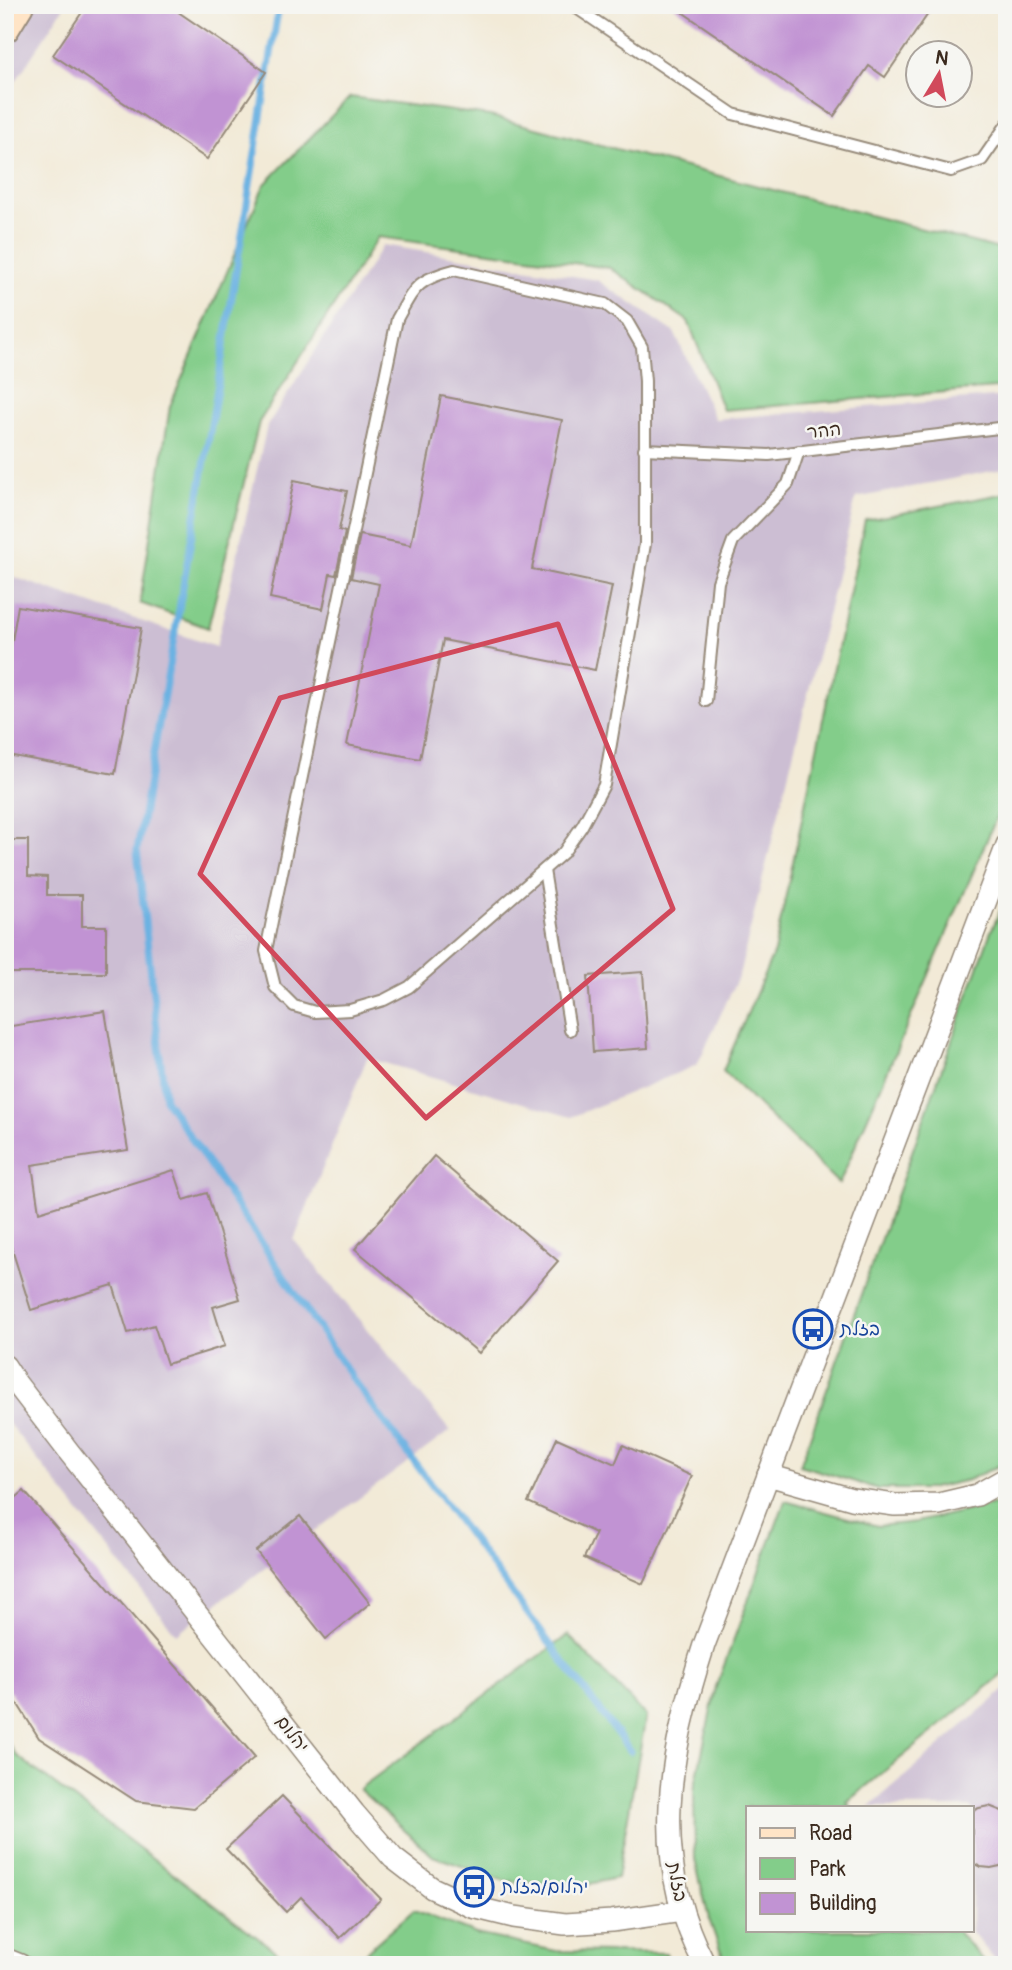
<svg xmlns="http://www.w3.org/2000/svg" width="1012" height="1970" viewBox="0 0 1012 1970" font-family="Pangolin,'Playpen Sans Hebrew',sans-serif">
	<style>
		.industrial { fill: #ccbed3 }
		.green { fill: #83cd8a; stroke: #5f7c54; stroke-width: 2 }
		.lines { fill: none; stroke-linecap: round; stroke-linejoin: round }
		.stream { stroke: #6cb2e2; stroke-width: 7 }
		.building { fill: #c193d3 }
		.lane-casing { stroke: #968a7a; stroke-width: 14 }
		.street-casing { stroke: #968a7a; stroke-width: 24 }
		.secondary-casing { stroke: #968a7a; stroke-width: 32 }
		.lane { stroke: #fff; stroke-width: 10 }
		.street { stroke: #fff; stroke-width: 21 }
		.secondary { stroke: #ffe4c6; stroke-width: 28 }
		.marked { fill: none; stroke: #d1495b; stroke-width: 5; stroke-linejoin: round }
		.labels { text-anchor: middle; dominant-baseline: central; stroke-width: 5; stroke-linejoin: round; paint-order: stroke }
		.street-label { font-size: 18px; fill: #3b2a1e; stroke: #f6f6f2 }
		.transit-label { font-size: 18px; fill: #164399; stroke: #f6f6f2; text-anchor: start }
	</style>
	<rect width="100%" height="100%" fill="#f6f6f2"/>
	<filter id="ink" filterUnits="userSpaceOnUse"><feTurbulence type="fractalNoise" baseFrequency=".0143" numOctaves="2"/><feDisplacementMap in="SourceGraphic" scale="14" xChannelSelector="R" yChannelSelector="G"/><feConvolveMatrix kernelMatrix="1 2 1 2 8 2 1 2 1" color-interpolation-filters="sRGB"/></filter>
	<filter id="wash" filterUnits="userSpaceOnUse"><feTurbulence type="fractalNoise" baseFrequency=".00686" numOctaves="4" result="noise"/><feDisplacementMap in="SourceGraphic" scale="28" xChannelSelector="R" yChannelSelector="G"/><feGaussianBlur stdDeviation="1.57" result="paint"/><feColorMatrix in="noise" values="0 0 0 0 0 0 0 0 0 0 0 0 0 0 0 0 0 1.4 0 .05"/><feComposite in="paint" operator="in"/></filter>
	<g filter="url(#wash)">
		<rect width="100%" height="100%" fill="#f2ead7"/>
		<g class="industrial">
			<path d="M 5,5 L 65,5 L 5,98 Z"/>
			<path d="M 383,245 L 597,280 L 674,332 L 715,419 L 1007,396 L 1007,468 L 856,498 L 739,975 L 697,1065 L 571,1117 L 367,1058 L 294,1240 L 450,1431 L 176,1634 L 5,1419 L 5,574 L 216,647 L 267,426 Z"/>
			<path d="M 1007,1688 L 1007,1965 L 1000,1965 L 970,1930 L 972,1930 L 972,1807 L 869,1807 Z"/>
		</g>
		<g class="green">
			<path d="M 350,97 L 490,116 L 1007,251 L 1007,387 L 723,410 L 688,321 L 610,268 L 378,237 L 259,422 L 208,628 L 140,603 L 170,406 L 264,185 Z"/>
			<path d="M 1007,493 L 1007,793 L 839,1184 L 723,1071 L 774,952 L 865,520 Z"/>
			<path d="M 1007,896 L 1007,1462 L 968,1480 L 928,1489 L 878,1489 L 800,1465 L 991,931 Z"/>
			<path d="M 1007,1496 L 1007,1671 L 847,1802 L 851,1807 L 748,1807 L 748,1930 L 956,1930 L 987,1965 L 729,1965 L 720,1950 L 709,1919 L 695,1860 L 694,1790 L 716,1687 L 785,1501 L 878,1526 L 916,1522 L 996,1504 Z"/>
			<path d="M 568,1635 L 646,1716 L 617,1878 L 579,1886 L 505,1881 L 433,1856 L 359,1789 Z"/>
			<path d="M 5,1738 L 16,1755 L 294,1965 L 5,1965 Z"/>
			<path d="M 414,1910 L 476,1934 L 556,1951 L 666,1953 L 670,1965 L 351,1965 Z"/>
		</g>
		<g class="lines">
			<path class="stream" d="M 279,5 L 214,408 L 137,850 L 165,1099 L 354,1381 L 630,1751"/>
		</g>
		<g id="blocks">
			<g class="building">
				<path d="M 87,5 L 168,5 L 266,72 L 207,159 L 53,55 Z"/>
				<path d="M 672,5 L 934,5 L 885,77 L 869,66 L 834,116 Z"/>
				<path d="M 441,396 L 562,420 L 532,569 L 612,586 L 595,670 L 443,640 L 420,759 L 347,745 L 379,584 L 351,578 L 360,535 L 411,545 Z"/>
				<path d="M 294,480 L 347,491 L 339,530 L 345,532 L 336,575 L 330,574 L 323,609 L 270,598 Z"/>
				<path d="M 18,606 L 141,628 L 115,774 L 13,756 L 5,751 L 5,681 Z"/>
				<path d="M 5,840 L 28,840 L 28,876 L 47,877 L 47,895 L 82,895 L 82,926 L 106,926 L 106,973 L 5,973 Z"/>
				<path d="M 643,972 L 648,1048 L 593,1052 L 588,976 Z"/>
				<path d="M 105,1011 L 128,1150 L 32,1165 L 39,1212 L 174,1170 L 184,1200 L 207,1193 L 240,1299 L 213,1307 L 225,1346 L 167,1364 L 154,1325 L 128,1333 L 113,1285 L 31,1310 L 5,1227 L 5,1027 Z"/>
				<path d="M 434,1156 L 558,1261 L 479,1353 L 355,1249 Z"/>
				<path d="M 557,1438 L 615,1464 L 623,1445 L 692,1476 L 643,1584 L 584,1558 L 596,1533 L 528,1502 Z"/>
				<path d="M 24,1491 L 255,1757 L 194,1808 L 136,1801 L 39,1738 L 5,1684 L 5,1507 Z"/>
				<path d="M 300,1516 L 370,1603 L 326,1639 L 256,1551 Z"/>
				<path d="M 282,1796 L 381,1899 L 340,1938 L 301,1897 L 286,1912 L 226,1849 Z"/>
				<path d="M 989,1806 L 1007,1813 L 1007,1861 L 1000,1866 L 991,1868 L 981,1867 L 972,1863 L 972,1811 L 979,1808 Z"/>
			</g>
		</g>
	</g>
	<g filter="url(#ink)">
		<use href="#blocks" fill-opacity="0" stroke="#968a7a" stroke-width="2"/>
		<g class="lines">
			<g class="lane-casing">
				<g id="lane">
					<path d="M 572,5 L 733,114 L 951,171 L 982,160 L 1007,124"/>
					<path d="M 454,270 L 605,304 L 627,321 L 642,347 L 645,381 L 645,544 L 604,785 L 582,826 L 563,853 L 409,987 L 384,1000 L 350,1010 L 315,1012 L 294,1006 L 275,987 L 266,951 L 272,921 L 397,319 C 415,287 416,280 454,270 Z"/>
					<path d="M 644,449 L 769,455 L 1007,427"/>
					<path d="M 706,701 L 718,582 L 733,541 L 788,484 L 799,451"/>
					<path d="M 544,870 L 570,1030"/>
				</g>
			</g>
			<g class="street-casing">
				<g id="street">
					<path d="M 5,1366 L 16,1383 L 69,1452 L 354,1813 L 393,1858 L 432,1888 L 473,1907 L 514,1917 L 565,1924 L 612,1921 L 682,1911"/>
					<path d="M 768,1475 L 852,1499 L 895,1505 L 939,1504 L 977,1495 L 1007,1478"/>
					<path d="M 5,1959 L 20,1965"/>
					<path d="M 705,1965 C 648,1858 669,1754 704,1645 L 1007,845"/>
				</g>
			</g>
			<g class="secondary-casing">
				<path id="secondary" d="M 5,28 L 19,5"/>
			</g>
			<use href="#lane" class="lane"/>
			<use href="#street" class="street"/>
			<use href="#secondary" class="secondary"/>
		</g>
	</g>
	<path class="marked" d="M 558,624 L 673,909 L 426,1118 L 200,874 L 280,698 Z"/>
	<defs>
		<g id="bus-ring" transform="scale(2.0125)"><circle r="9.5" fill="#f6f6f2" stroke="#1a4fb4" stroke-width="1.5"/><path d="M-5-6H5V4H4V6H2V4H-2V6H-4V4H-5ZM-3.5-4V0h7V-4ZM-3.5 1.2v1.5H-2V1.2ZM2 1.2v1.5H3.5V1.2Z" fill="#1a4fb4"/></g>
	</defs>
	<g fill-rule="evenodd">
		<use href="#bus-ring" x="813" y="1329"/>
		<use href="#bus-ring" x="474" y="1887"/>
	</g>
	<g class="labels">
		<g class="street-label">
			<text transform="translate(824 431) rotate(-6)">ההר</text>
			<text transform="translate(292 1734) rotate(52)">יהלום</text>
			<text transform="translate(677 1882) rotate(79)">בזלת</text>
		</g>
		<g class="transit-label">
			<text x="840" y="1329">בזלת</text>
			<text x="501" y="1887">יהלום/בזלת</text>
		</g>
	</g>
	<rect width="1012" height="1970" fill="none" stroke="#f6f6f2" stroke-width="28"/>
	<rect x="746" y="1806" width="228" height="126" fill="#f6f6f2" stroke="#aba49d" stroke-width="2"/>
	<rect x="760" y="1828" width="35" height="10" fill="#ffe4c6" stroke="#aba49d" stroke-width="2"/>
	<text x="809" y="1840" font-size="21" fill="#3b2a1e">Road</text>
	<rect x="760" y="1858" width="35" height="21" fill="#83cd8a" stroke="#aba49d" stroke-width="2"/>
	<text x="809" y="1876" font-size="21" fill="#3b2a1e">Park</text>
	<rect x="760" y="1893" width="35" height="21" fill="#c193d3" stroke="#aba49d" stroke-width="2"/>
	<text x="809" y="1910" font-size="21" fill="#3b2a1e">Building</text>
	<g transform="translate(939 74) rotate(10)"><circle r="33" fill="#f6f6f2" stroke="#aba49d" stroke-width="2"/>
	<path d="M0-5L12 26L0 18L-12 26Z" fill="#d1495b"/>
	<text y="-10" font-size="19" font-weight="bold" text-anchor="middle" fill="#3b2a1e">N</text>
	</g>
</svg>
